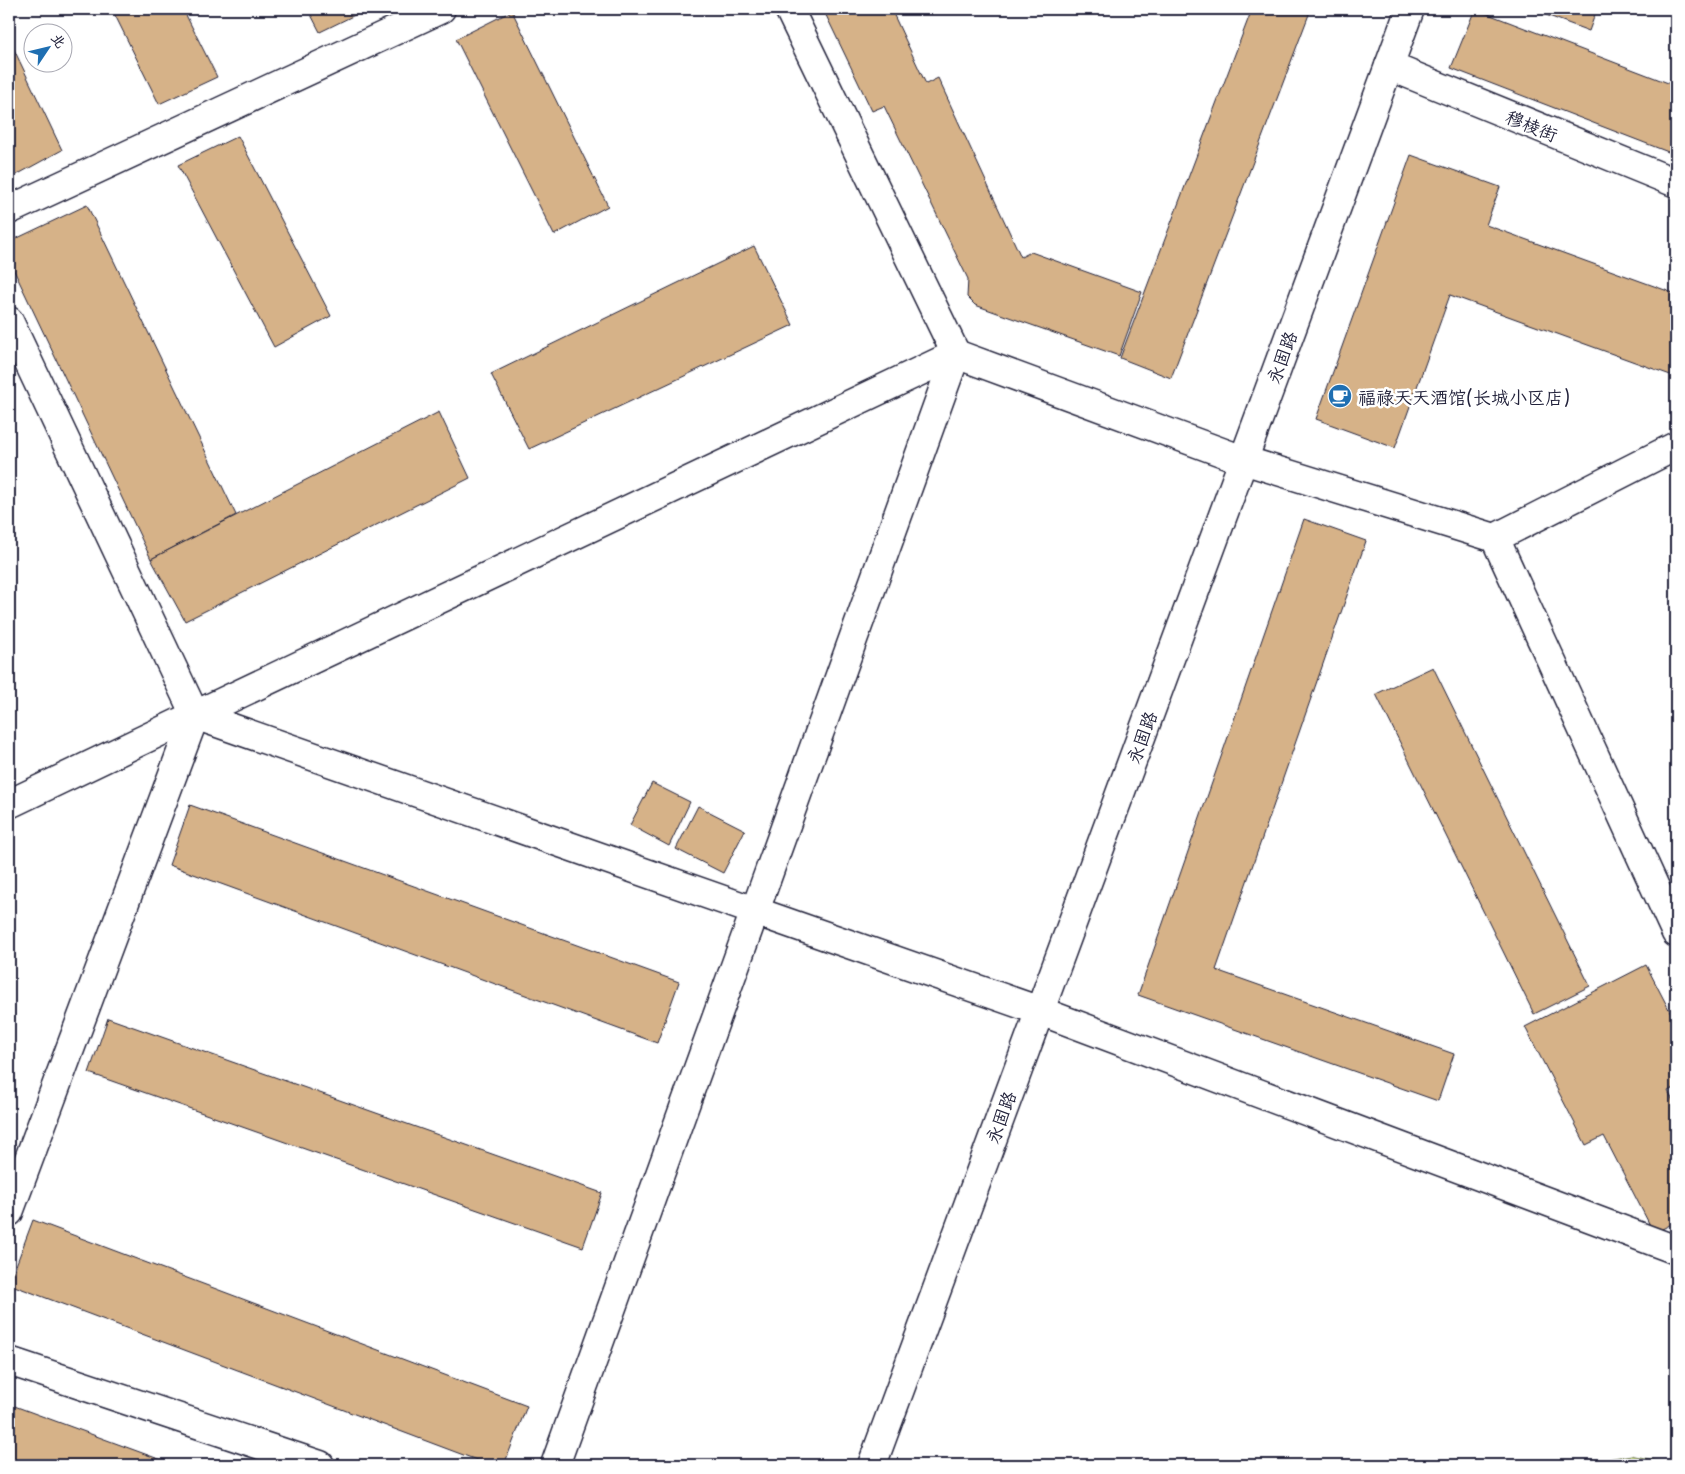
<svg xmlns="http://www.w3.org/2000/svg" width="1685" height="1474" viewBox="0 0 1685 1474" font-family="'Playpen Sans','LXGW WenKai TC',sans-serif">
	<style>
		.green { fill: #c5d58a; stroke: #747c62 }
		.building { fill: #d6b288; stroke: #22223b }
		.lines { fill: none; stroke-linecap: round; stroke-linejoin: round }
		.minor-casing { stroke: #22223b; stroke-width: 31 }
		.minor { stroke: #fff; stroke-width: 28 }
		.labels { text-anchor: middle; dominant-baseline: central; stroke-width: 5; stroke-linejoin: round; paint-order: stroke }
		.street-label { font-size: 18px; fill: #22223b; stroke: #fff }
		.poi-label { font-size: 18px; fill: #22223b; stroke: #fff; text-anchor: start }
	</style>
	<rect width="100%" height="100%" fill="#fff"/>
	<filter id="ink" filterUnits="userSpaceOnUse"><feTurbulence type="fractalNoise" baseFrequency=".02" numOctaves="2"/><feDisplacementMap in="SourceGraphic" scale="10" xChannelSelector="R" yChannelSelector="G"/><feConvolveMatrix kernelMatrix="1 2 1 2 8 2 1 2 1" color-interpolation-filters="sRGB"/></filter>
	<g filter="url(#ink)">
		<path class="green" d="M 1631,1455 L 1676,1465 L 1572,1465 Z"/>
		<g class="building">
			<path d="M 112,9 L 183,9 L 217,77 L 159,104 Z"/>
			<path d="M 308,9 L 367,9 L 320,32 Z"/>
			<path d="M 823,9 L 891,9 L 926,84 L 938,78 L 1021,257 L 1031,252 L 1142,292 L 1119,356 L 975,305 L 967,297 L 968,279 L 884,106 L 872,111 Z"/>
			<path d="M 1252,9 L 1311,9 L 1171,378 L 1120,358 Z"/>
			<path d="M 1475,9 L 1676,86 L 1676,155 L 1451,68 Z"/>
			<path d="M 1530,9 L 1597,9 L 1589,31 Z"/>
			<path d="M 512,11 L 608,206 L 554,235 L 456,39 Z"/>
			<path d="M 9,39 L 62,150 L 9,179 Z"/>
			<path d="M 238,136 L 331,316 L 274,347 L 178,165 Z"/>
			<path d="M 1411,155 L 1500,187 L 1486,225 L 1676,294 L 1676,377 L 1450,295 L 1395,448 L 1316,419 Z"/>
			<path d="M 87,205 L 236,515 L 151,559 L 9,260 L 9,242 Z"/>
			<path d="M 754,246 L 793,325 L 529,449 L 491,374 Z"/>
			<path d="M 439,412 L 470,478 L 185,621 L 151,559 Z"/>
			<path d="M 1304,519 L 1366,541 L 1216,970 L 1454,1054 L 1438,1101 L 1138,995 Z"/>
			<path d="M 1433,667 L 1590,986 L 1534,1014 L 1376,694 Z"/>
			<path d="M 652,783 L 690,802 L 669,846 L 630,825 Z"/>
			<path d="M 190,805 L 679,982 L 657,1043 L 169,865 Z"/>
			<path d="M 698,806 L 745,830 L 723,873 L 676,849 Z"/>
			<path d="M 1646,965 L 1676,1023 L 1676,1087 L 1668,1091 L 1676,1107 L 1676,1222 L 1654,1233 L 1604,1136 L 1586,1145 L 1525,1027 Z"/>
			<path d="M 108,1018 L 602,1193 L 583,1247 L 89,1073 Z"/>
			<path d="M 33,1220 L 527,1406 L 504,1465 L 490,1465 L 9,1284 Z"/>
			<path d="M 9,1404 L 175,1465 L 9,1465 Z"/>
		</g>
		<g class="lines">
			<g class="minor-casing">
				<g id="minor">
					<path d="M 1389,66 L 1676,183"/>
					<path d="M 9,210 L 441,9"/>
					<path d="M 9,321 L 195,715"/>
					<path d="M 1676,446 L 1495,538 L 1676,933"/>
					<path d="M 9,804 L 195,715 L 1040,1011 L 1676,1250"/>
					<path d="M 9,1212 L 195,715 L 956,354 L 1243,460 L 1495,538"/>
					<path d="M 9,1361 L 320,1465"/>
					<path d="M 555,1465 L 956,354 L 789,9"/>
					<path d="M 872,1465 L 1410,9"/>
				</g>
			</g>
			<use href="#minor" class="minor"/>
		</g>
	</g>
	<defs>
		<g id="cafe-disc" transform="scale(1.25)"><circle r="9.5" fill="#1f6fb2" stroke="#fff"/><path d="M-5.5-4.5H6V0H3Q3 3.5 0 3.5H-2.5Q-5.5 3.5-5.5 0ZM3-3.2v2h1.7v-2ZM-6 4.5H4V6H-6Z" fill="#fff"/></g>
	</defs>
	<g fill-rule="evenodd">
		<use href="#cafe-disc" x="1340" y="396"/>
	</g>
	<g class="labels">
		<g class="street-label">
			<text transform="translate(1532 125) rotate(22)">穆棱街</text>
			<text transform="translate(1281 357) rotate(-70)">永固路</text>
			<text transform="translate(1141 737) rotate(-70)">永固路</text>
			<text transform="translate(1000 1117) rotate(-70)">永固路</text>
		</g>
		<g class="poi-label">
			<text x="1358" y="396">福禄天天酒馆(长城小区店)</text>
		</g>
	</g>
	<rect width="1685" height="1474" fill="none" stroke="#fff" stroke-width="30"/>
	<rect x="15" y="15" width="1655" height="1444" fill="none" stroke="#22223b" stroke-width="2" filter="url(#ink)"/>
	<g transform="translate(48 48) rotate(55)"><circle r="24" fill="#ffffff" stroke="#a7a7b1"/>
	<path d="M0-4L9 19L0 12L-9 19Z" fill="#1f6fb2"/>
	<text y="-8" font-size="14" font-weight="bold" text-anchor="middle" fill="#22223b">北</text>
	</g>
</svg>
